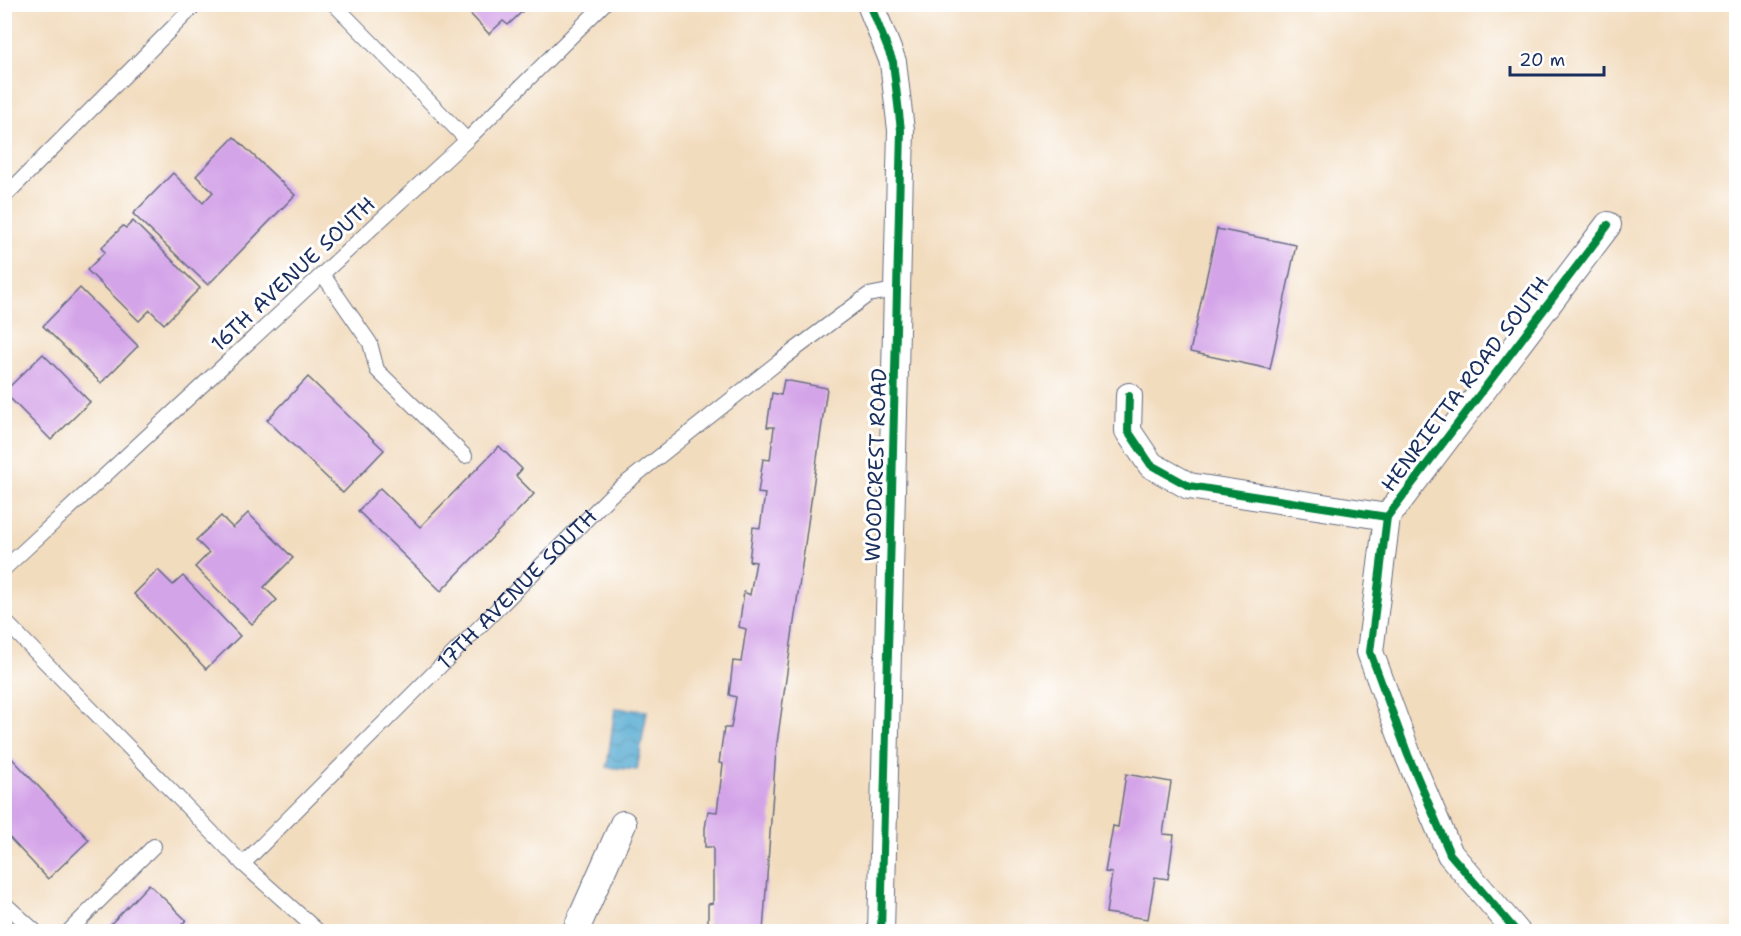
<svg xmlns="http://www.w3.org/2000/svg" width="1741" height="936" viewBox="0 0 1741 936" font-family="'Shantell Sans',sans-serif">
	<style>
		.water { fill: url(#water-waves); stroke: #386c98; stroke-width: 1.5 }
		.building { fill: #d4a4e8 }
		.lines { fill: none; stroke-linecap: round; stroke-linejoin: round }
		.lane-casing { stroke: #666c80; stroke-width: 16 }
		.street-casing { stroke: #666c80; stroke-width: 28 }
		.lane { stroke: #fff; stroke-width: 14 }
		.street { stroke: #fff; stroke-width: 26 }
		.cycleway-casing { stroke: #fff; stroke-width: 11 }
		.cycleway { stroke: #00873e; stroke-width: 8 }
		.labels { text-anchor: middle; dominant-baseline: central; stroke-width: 6; stroke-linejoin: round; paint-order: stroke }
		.street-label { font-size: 21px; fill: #1b2f5e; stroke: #fff }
	</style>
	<defs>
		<pattern id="water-waves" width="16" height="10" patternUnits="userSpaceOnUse" patternTransform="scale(1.5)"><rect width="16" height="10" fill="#55aad1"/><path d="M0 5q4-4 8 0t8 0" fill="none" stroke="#468bad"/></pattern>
	</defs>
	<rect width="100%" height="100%" fill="#fff"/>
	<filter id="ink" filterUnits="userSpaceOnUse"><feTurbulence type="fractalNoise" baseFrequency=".0167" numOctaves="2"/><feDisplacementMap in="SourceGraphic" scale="12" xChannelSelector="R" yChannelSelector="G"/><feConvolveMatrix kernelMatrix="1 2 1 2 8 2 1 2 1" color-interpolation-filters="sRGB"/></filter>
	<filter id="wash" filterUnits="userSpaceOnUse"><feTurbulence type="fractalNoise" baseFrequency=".008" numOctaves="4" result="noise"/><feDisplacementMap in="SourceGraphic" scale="24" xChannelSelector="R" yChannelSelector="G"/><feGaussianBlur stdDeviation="1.35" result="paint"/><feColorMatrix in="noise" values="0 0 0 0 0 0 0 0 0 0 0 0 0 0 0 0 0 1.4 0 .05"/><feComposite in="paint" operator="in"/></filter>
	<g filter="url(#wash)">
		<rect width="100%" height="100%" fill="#f2dcbe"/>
		<path class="water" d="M 615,708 L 647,711 L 637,770 L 607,767 Z"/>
		<g id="blocks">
			<g class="building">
				<path d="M 465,4 L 530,4 L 508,25 L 503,21 L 489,34 L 463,6 Z"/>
				<path d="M 234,137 L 295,195 L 208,285 L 133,214 L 173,173 L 203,203 L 213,192 L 196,176 Z"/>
				<path d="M 133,221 L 200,288 L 164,324 L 150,310 L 139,321 L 87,270 L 105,252 L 101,248 L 123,226 L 126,228 Z"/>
				<path d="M 1217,229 L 1296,245 L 1270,369 L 1190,352 Z"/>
				<path d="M 80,288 L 138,346 L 101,383 L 43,326 Z"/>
				<path d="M 43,354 L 90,402 L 51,440 L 4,392 Z"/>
				<path d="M 308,377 L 384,450 L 343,493 L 267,420 Z"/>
				<path d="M 784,380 L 827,388 L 776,750 L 763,932 L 708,932 L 708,904 L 713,903 L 713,847 L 705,847 L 705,828 L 708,811 L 717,812 L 723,764 L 719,763 L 724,728 L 731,728 L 736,697 L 729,695 L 733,661 L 741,662 L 746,629 L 739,627 L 744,592 L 750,595 L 756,562 L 749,561 L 753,527 L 760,528 L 765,494 L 758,493 L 763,459 L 770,460 L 774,427 L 767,427 L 772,393 L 781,395 Z"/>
				<path d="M 499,446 L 522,469 L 516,476 L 534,494 L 441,591 L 358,511 L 380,488 L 420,527 Z"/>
				<path d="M 248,513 L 293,558 L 264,587 L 277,600 L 252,624 L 195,567 L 209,553 L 196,540 L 221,516 L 233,528 Z"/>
				<path d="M 158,570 L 173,585 L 183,576 L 240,636 L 206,669 L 134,594 Z"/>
				<path d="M 5,751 L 89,840 L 48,879 L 5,833 Z"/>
				<path d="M 1126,774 L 1171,782 L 1163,834 L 1174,835 L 1168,879 L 1155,877 L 1148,919 L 1106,913 L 1112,873 L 1105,872 L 1113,826 L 1118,827 Z"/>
				<path d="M 149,884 L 186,920 L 175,932 L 103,932 Z"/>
			</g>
		</g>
	</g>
	<g filter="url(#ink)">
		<use href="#blocks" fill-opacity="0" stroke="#666c80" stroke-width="1.5"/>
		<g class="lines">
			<g class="lane-casing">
				<g id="lane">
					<path d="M 334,4 L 467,140"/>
					<path d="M 4,197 L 196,4"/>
					<path d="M 323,275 L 370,343 L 377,370 L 465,456"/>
					<path d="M 4,569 L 467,140 L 604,4"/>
					<path d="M 4,620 L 243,864 L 319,932"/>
					<path id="s1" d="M 243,864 L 611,495 L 777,363 L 868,295 L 899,289"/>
					<path d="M 4,903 L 36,932"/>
					<path d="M 68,932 L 154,846"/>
				</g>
			</g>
			<g class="street-casing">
				<g id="street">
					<path d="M 870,4 L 893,62 L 901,130 L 881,932"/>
					<path d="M 1129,396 L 1128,431 L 1151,465 L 1189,486 L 1387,517"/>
					<path d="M 575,932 L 623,824"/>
					<path d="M 1517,932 L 1450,854 L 1408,755 L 1370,652 L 1387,517 L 1608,225"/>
				</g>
			</g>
			<use href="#lane" class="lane"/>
			<use href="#street" class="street"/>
			<g class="cycleway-casing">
				<g id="cycleway">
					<path d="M 870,4 L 893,62 L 901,130 L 881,932"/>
					<path d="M 1129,396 L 1128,431 L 1151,465 L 1189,486 L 1387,517"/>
					<path d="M 1517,932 L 1450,854 L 1408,755 L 1370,652 L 1387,517 L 1608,225"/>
				</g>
			</g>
			<use href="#cycleway" class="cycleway"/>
		</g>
	</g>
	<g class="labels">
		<g class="street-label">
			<text transform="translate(293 274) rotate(-43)">16TH AVENUE SOUTH</text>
			<text transform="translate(1465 384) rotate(-53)">HENRIETTA ROAD SOUTH</text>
			<text transform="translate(876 465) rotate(-88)">WOODCREST ROAD</text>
			<text stroke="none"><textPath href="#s1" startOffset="388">17TH AVENUE SOUTH</textPath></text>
		</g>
	</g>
	<rect width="1741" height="936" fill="none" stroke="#fff" stroke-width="24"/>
	<path d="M1510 66v9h94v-9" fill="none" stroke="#1b2f5e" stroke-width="3"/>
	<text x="1519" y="66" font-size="18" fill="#1b2f5e" stroke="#ffffff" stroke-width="4.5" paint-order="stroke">20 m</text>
</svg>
